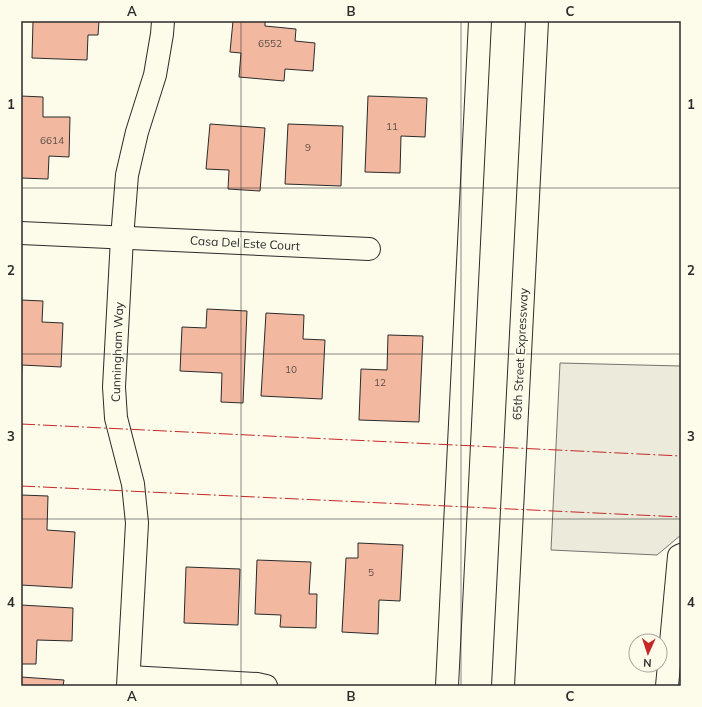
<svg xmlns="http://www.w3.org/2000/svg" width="702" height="707" viewBox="0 0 702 707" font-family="Mulish,sans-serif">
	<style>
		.parking { fill: #eceadb; stroke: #74746e }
		.building { fill: #f2b8a0; stroke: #2b2b2b }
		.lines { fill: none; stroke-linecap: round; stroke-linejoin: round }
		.minor-casing { stroke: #2b2b2b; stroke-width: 24 }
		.major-casing { stroke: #2b2b2b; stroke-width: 24 }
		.minor { stroke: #fdfbea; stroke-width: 22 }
		.major { stroke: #fdfbea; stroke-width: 22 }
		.power { stroke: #c62828; stroke-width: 1; stroke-dasharray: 14 3 2 3; stroke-linecap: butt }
		.grid { fill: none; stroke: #2b2b2b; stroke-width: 1; stroke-opacity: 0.55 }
		.labels { text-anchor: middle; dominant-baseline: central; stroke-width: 3; stroke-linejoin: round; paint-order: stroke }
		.number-label { font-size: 10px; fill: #5d4e48 }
		.street-label { font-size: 12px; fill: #2b2b2b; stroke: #fdfbea }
		.neatline { fill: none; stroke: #2b2b2b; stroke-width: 1.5 }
		.grid-label { font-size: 13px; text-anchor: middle; font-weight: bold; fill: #2b2b2b }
	</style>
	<rect width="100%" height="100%" fill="#fdfbea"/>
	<path class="parking" d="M 560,363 L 681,366 L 681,535 L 657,555 L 551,550 Z"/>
	<g class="building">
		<path d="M 33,21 L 99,21 L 98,35 L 88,35 L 87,60 L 32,58 Z"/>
		<path d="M 233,21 L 265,21 L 265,26 L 296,29 L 295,41 L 315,43 L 313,71 L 285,69 L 284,81 L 239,77 L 241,53 L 230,52 Z"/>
		<path d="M 21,96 L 43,97 L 43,117 L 70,117 L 69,157 L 49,156 L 48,179 L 21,178 Z"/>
		<path d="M 368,96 L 427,98 L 425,137 L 401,136 L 400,173 L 365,172 Z"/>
		<path d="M 210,124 L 265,128 L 260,191 L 228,189 L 229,170 L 206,169 Z"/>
		<path d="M 288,124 L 343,126 L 341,186 L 285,184 Z"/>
		<path d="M 21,300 L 43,301 L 42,322 L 63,323 L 61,367 L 22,365 L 21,390 Z"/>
		<path d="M 207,309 L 247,311 L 243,403 L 221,402 L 222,373 L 180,371 L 182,327 L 206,328 Z"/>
		<path d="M 266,313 L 304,315 L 303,339 L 325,340 L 322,399 L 261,396 Z"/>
		<path d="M 388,335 L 423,336 L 419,422 L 359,420 L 361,369 L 387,370 Z"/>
		<path d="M 21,495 L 48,496 L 47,530 L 75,532 L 72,588 L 21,585 Z"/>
		<path d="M 358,543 L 403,545 L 400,601 L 379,600 L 378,634 L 342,632 L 346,558 L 358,558 Z"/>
		<path d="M 257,560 L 311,562 L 309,594 L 317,594 L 316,628 L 280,627 L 281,615 L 255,614 Z"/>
		<path d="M 186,567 L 240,569 L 238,625 L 184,623 Z"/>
		<path d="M 21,605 L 73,608 L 72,641 L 37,640 L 36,664 L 21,664 Z"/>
		<path d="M 21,677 L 64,680 L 63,686 L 21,686 Z"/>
	</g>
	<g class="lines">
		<g class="minor-casing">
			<g id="minor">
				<path d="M 21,233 L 369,249"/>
				<path d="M 129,677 L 257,684 L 266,686"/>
				<path d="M 128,686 L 137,523 L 133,484 L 116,418 L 114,387 L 122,238 L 127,175 L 137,132 L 155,75 L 162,34 L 163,21"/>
				<path d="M 667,686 L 679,556 L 681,555"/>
			</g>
		</g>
		<g class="major-casing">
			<g id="major">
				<path d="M 447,686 L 480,21"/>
				<path d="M 503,686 L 537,21"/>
			</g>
		</g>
		<use href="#minor" class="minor"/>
		<use href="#major" class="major"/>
		<g class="power">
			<path d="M 21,424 L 681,456"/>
			<path d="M 21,486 L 681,517"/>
		</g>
	</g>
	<path class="grid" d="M 241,21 L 241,686M 461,21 L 461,686M 21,188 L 681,188M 21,354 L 681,354M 21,519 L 681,519"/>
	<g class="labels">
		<g class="number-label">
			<text x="270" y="43">6552</text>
			<text x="392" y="126">11</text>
			<text x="52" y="140">6614</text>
			<text x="308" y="147">9</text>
			<text x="291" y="369">10</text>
			<text x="380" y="382">12</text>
			<text x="371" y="572">5</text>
		</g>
		<g class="street-label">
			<text transform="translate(245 243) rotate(3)">Casa Del Este Court</text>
			<text transform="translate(117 352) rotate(-88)">Cunningham Way</text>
			<text transform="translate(520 354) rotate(-87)">65th Street Expressway</text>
		</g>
	</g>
	<rect width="702" height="707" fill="none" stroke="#fdfbea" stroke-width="44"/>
	<g transform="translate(648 653) rotate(183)"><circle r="19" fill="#fdfbea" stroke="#a9a89e"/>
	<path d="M0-3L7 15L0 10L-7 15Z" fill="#c62828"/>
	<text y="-6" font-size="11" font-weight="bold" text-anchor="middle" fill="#2b2b2b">N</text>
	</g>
	<rect x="22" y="22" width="658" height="663" class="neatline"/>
	<g class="grid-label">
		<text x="132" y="16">A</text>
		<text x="351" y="16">B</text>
		<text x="570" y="16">C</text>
		<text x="11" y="109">1</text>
		<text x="691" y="109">1</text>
		<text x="11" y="275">2</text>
		<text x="691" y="275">2</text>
		<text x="11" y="441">3</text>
		<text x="691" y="441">3</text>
		<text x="11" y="607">4</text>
		<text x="691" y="607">4</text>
		<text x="132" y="701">A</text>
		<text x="351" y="701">B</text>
		<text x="570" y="701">C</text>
	</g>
</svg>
